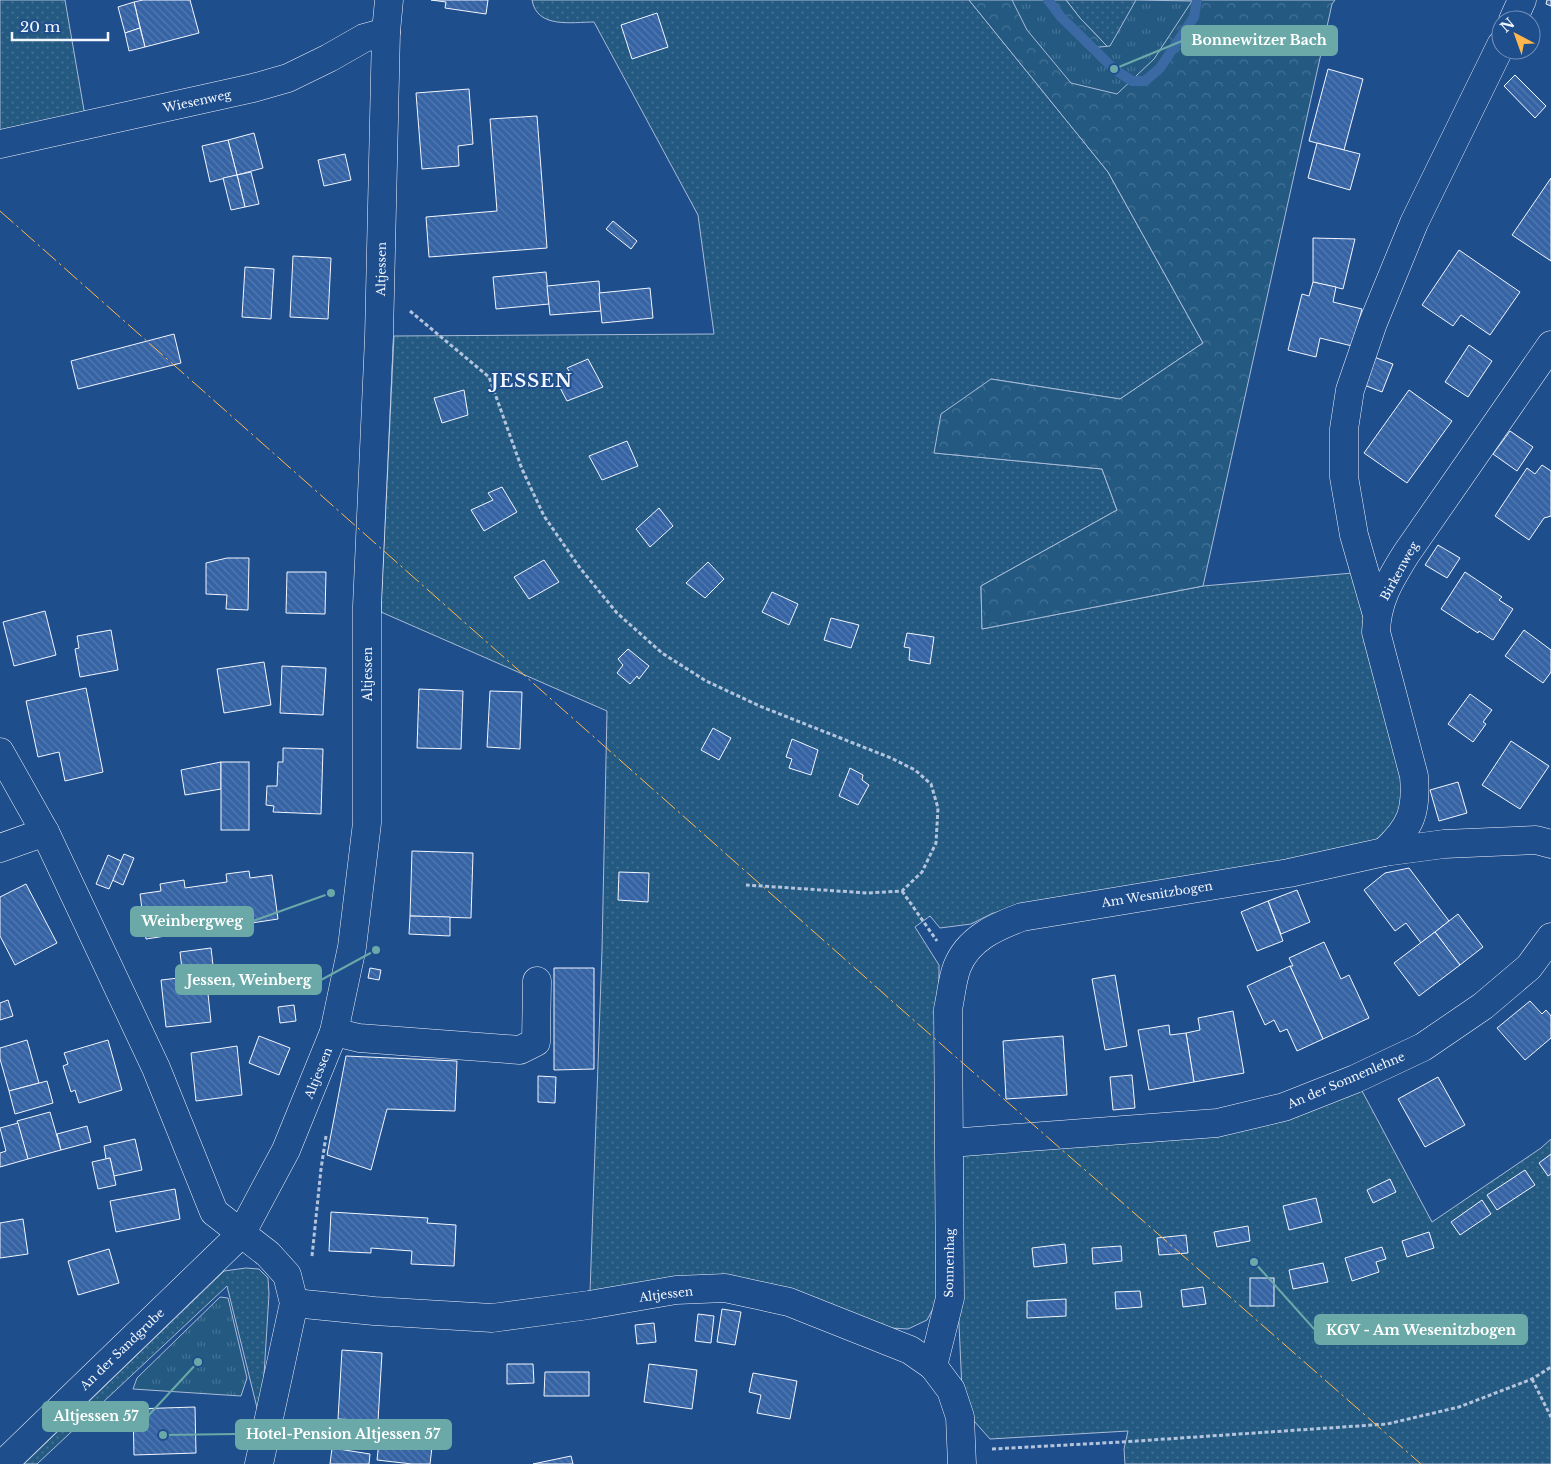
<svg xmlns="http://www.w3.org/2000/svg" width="1551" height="1464" viewBox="0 0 1551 1464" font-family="'Libre Baskerville',serif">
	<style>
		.grass { fill: url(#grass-dots); stroke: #a8bbd7 }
		.forest { fill: url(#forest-crowns); stroke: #a8bbd7 }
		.park { fill: url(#park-tufts); stroke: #a8bbd7 }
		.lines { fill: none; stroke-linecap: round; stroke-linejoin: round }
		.stream { stroke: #3b69a3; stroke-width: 10 }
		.building { fill: url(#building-back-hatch); stroke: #f2f6ff }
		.minor-casing { stroke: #f2f6ff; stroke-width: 29 }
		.path { stroke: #b3c4dc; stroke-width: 3; stroke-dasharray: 4 2.5; stroke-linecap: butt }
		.minor { stroke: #1f4e8c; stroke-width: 28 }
		.power { stroke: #ffb74d; stroke-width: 1; stroke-dasharray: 18 4 2.5 4; stroke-linecap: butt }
		.labels { text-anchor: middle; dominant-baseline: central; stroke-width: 4; stroke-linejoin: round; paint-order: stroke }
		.street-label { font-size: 12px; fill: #f2f6ff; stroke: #1f4e8c }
		.district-label { font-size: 18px; font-weight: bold; letter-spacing: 1px; fill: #f2f6ff; stroke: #1f4e8c }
		.leader { fill: none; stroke: #6aa9a8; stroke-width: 2 }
		.callout-dot { fill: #6aa9a8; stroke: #1f4e8c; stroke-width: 2 }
		.callout { fill: #6aa9a8; stroke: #6aa9a8; stroke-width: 2 }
		.callout-label { font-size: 14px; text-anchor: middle; font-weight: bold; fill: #fff }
	</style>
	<defs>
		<pattern id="grass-dots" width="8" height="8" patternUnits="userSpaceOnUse" patternTransform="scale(1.25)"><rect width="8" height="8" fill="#245a82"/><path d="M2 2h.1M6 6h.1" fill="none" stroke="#447295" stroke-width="1.8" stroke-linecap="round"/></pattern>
		<pattern id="forest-crowns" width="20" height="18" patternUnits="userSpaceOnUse" patternTransform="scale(1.25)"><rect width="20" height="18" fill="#245a82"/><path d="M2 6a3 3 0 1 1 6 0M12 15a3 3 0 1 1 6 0" fill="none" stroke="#447295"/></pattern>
		<pattern id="park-tufts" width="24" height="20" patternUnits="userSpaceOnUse" patternTransform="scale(1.25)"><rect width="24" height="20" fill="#245a82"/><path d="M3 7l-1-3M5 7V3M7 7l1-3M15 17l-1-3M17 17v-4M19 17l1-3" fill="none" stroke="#447295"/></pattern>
		<pattern id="building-back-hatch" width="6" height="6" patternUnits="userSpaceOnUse" patternTransform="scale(1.25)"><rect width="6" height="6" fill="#3563a3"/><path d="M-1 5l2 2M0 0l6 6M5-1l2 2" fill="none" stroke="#537ab1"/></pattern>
	</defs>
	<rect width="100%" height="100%" fill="#1f4e8c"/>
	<g class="grass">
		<path d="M 0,0 L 65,0 L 85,116 L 0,135 Z"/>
		<path d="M 532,0 L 969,0 L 1108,172 L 1203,343 L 1120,399 L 991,379 L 935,453 L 1102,469 L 1117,510 L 981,586 L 982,629 L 1203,586 L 1353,573 L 1401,777 L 1403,818 L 1377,843 L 1289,863 L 1015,906 L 991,914 L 971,924 L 940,928 L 930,916 L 915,927 L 939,965 L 938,1299 L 927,1320 L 908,1329 L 890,1328 L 794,1292 L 590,1293 L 602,950 L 607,711 L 381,612 L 394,336 L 714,334 L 698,215 L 594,22 C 572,22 537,29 532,0 Z"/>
		<path d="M 1066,0 L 1183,0 L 1180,17 L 1147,66 L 1126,66 L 1080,18 Z"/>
		<path d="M 1361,1089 L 1432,1222 L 1541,1148 L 1551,1139 L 1551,1464 L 1125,1464 L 1124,1449 L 1128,1431 L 990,1439 L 974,1421 L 962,1390 L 958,1302 L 962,1154 Z"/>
		<path d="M 246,1268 L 259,1269 L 268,1278 L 269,1294 L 261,1424 L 227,1286 L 37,1464 L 24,1464 L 224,1271 Z"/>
	</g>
	<path class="forest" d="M 969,0 L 1066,0 L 1080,18 L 1126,66 L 1183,0 L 1335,0 L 1332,4 L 1203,586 L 982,629 L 981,586 L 1117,510 L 1102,469 L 934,453 L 941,414 L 991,379 L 1120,399 L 1203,343 L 1108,172 Z"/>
	<g class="park">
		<path d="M 1012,0 L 1053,0 L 1063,25 L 1089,48 L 1110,46 L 1136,0 L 1192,1 L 1154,59 L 1117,94 L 1071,83 L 1027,30 Z"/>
		<path d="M 220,1297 L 228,1298 L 247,1378 L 241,1396 L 133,1389 L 137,1378 Z"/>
	</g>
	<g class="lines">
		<path class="stream" d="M 1048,0 L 1061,17 L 1114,69 L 1132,81 L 1145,81 L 1160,68 L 1194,17 L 1197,0"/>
	</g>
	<g class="building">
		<path d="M 143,0 L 190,0 L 199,33 L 145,47 L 134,2 Z"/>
		<path d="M 431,0 L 488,0 L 486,14 L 445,8 L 446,2 Z"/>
		<path d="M 1547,0 L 1551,0 L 1551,6 L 1546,4 Z"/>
		<path d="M 134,2 L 140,28 L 125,33 L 118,7 Z"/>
		<path d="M 657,13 L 668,47 L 632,59 L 621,25 Z"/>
		<path d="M 140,28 L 145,47 L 129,51 L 125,33 Z"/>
		<path d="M 1328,69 L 1363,79 L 1344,150 L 1309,141 Z"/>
		<path d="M 1515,75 L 1546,106 L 1535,118 L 1504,86 Z"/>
		<path d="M 469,89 L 473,144 L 458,146 L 459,166 L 422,169 L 416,93 Z"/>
		<path d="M 537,116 L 547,248 L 429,257 L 426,217 L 497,211 L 490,119 Z"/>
		<path d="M 254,133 L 263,168 L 237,175 L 228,140 Z"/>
		<path d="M 228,140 L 237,175 L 210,182 L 202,146 Z"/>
		<path d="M 1317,143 L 1360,154 L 1350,190 L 1308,178 Z"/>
		<path d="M 345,154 L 351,180 L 324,186 L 318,160 Z"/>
		<path d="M 251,172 L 259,204 L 245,207 L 237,175 Z"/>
		<path d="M 237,175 L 245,207 L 231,210 L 223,178 Z"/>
		<path d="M 1551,178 L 1551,261 L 1512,235 Z"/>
		<path d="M 613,221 L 637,241 L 631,249 L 606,229 Z"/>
		<path d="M 1313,238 L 1355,239 L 1343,289 L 1313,282 Z"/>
		<path d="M 1459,250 L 1520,292 L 1490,335 L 1461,315 L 1453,326 L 1422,305 Z"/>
		<path d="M 293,256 L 331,258 L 328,319 L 290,317 Z"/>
		<path d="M 245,267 L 274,269 L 271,319 L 242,317 Z"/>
		<path d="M 546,272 L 549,304 L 496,309 L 493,277 Z"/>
		<path d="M 599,281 L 601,311 L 550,315 L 547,286 Z"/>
		<path d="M 1313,282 L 1336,287 L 1333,302 L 1362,309 L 1352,346 L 1320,338 L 1316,357 L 1288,350 L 1302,294 L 1309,296 Z"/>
		<path d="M 650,288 L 653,318 L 602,323 L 599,293 Z"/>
		<path d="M 174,334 L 181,363 L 78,389 L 71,361 Z"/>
		<path d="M 1469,345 L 1492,361 L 1468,397 L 1445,382 Z"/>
		<path d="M 1374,357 L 1393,364 L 1382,392 L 1364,385 Z"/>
		<path d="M 588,359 L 603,387 L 567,401 L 556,380 L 571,374 L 567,368 Z"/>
		<path d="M 464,390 L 468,415 L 442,423 L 434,398 Z"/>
		<path d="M 1409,390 L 1452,421 L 1407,483 L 1364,453 Z"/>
		<path d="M 1510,431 L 1533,447 L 1517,471 L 1493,454 Z"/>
		<path d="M 627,441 L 638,466 L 602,480 L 589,456 Z"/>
		<path d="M 1542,465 L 1551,471 L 1551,516 L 1544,518 L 1529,540 L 1495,516 L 1527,468 L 1535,474 Z"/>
		<path d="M 502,487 L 517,512 L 484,531 L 471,510 L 493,500 L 488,493 Z"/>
		<path d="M 659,508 L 673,526 L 650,547 L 636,529 Z"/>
		<path d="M 1438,545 L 1460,558 L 1447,578 L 1425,565 Z"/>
		<path d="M 227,558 L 249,558 L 248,610 L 226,609 L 227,595 L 206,594 L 206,563 Z"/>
		<path d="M 544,560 L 559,582 L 529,599 L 514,577 Z"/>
		<path d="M 708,562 L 724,579 L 705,598 L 686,583 Z"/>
		<path d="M 287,572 L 326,572 L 325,614 L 286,613 Z"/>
		<path d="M 1465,572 L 1502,597 L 1499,600 L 1513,609 L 1493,640 L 1479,631 L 1478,633 L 1441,609 Z"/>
		<path d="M 772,592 L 798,604 L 789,625 L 762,612 Z"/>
		<path d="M 45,611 L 56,655 L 14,666 L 3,622 Z"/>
		<path d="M 831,618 L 859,625 L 851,648 L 824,640 Z"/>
		<path d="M 111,630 L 118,670 L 80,677 L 75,649 L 79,648 L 77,636 Z"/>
		<path d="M 1524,630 L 1551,650 L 1551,672 L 1543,683 L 1505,656 Z"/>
		<path d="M 907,633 L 934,637 L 930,664 L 909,660 L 910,648 L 904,647 Z"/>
		<path d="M 628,649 L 649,666 L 639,679 L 637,676 L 630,684 L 617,673 L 623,665 L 618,659 Z"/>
		<path d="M 264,662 L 271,705 L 224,713 L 217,669 Z"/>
		<path d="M 282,666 L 326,668 L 323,715 L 280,713 Z"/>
		<path d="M 86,688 L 103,772 L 65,781 L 59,752 L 38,757 L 26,701 Z"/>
		<path d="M 419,689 L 463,691 L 461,749 L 417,748 Z"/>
		<path d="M 490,691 L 522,692 L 520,749 L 487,747 Z"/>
		<path d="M 1470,694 L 1492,710 L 1483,722 L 1486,724 L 1473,742 L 1448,724 Z"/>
		<path d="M 713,728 L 731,738 L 719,760 L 701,750 Z"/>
		<path d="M 792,739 L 818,750 L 811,775 L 789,768 L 792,759 L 786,757 Z"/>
		<path d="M 1511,741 L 1549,766 L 1520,809 L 1482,785 Z"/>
		<path d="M 283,748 L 323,749 L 321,814 L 273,812 L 274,806 L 266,805 L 267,786 L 277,786 L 278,762 L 283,762 Z"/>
		<path d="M 221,762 L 221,789 L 185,795 L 181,770 Z"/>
		<rect x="221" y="762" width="28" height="68"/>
		<path d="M 850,768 L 863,775 L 862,780 L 869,785 L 858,805 L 839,796 Z"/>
		<path d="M 1458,782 L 1467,813 L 1439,821 L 1430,790 Z"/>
		<path d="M 412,851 L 473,853 L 471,918 L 410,916 Z"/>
		<path d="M 124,854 L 134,858 L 123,885 L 112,880 Z"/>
		<path d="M 108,855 L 121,861 L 109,889 L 96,884 Z"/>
		<path d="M 1409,868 L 1449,921 L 1421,943 L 1406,923 L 1395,931 L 1364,890 L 1385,873 Z"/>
		<path d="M 249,871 L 250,878 L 272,875 L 278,919 L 146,939 L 140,894 L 161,891 L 160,884 L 184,880 L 185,888 L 227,882 L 226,874 Z"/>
		<path d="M 619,872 L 649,873 L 648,902 L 618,900 Z"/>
		<path d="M 26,884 L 57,943 L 15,965 L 0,936 L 0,897 Z"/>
		<path d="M 1297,890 L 1310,922 L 1281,934 L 1268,901 Z"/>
		<path d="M 1268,901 L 1283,941 L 1257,951 L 1241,912 Z"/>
		<path d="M 1458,914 L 1483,947 L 1460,965 L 1435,932 Z"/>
		<path d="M 410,916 L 450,917 L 450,936 L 409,934 Z"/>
		<path d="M 1435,932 L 1460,965 L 1419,996 L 1394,963 Z"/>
		<path d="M 1324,942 L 1341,979 L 1349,975 L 1369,1018 L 1323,1039 L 1290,966 L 1293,966 L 1289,958 Z"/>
		<path d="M 211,948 L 214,974 L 183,978 L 180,952 Z"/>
		<path d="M 1290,966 L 1323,1039 L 1297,1051 L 1287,1029 L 1280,1032 L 1274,1020 L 1265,1025 L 1247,986 Z"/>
		<path d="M 370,968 L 381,970 L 379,980 L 368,978 Z"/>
		<path d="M 554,968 L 594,968 L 594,1069 L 554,1070 Z"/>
		<path d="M 206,975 L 211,1022 L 166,1027 L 161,980 Z"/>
		<path d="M 1115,975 L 1127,1046 L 1105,1050 L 1092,979 Z"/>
		<path d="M 8,1000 L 13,1016 L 0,1020 L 0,1003 Z"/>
		<path d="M 1530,1001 L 1542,1014 L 1546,1010 L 1551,1016 L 1551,1038 L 1525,1060 L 1497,1028 Z"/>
		<path d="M 294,1005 L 296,1021 L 280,1023 L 278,1007 Z"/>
		<path d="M 1233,1011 L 1244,1073 L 1194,1082 L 1186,1033 L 1200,1030 L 1198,1018 Z"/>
		<path d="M 1169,1025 L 1170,1035 L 1186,1033 L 1194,1082 L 1149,1090 L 1138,1030 Z"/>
		<path d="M 259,1036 L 290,1048 L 279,1075 L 249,1063 Z"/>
		<path d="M 1063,1036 L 1067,1095 L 1006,1099 L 1003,1041 Z"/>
		<path d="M 27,1040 L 39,1083 L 9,1091 L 0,1059 L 0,1048 Z"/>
		<path d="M 108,1040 L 122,1090 L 79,1103 L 75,1090 L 71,1092 L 63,1066 L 68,1064 L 64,1053 Z"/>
		<path d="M 237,1046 L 242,1095 L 196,1101 L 191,1053 Z"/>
		<path d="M 346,1056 L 457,1061 L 455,1111 L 387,1109 L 371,1170 L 327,1155 Z"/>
		<path d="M 1132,1075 L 1135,1108 L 1113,1110 L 1110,1077 Z"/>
		<path d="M 538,1076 L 556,1077 L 555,1103 L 538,1102 Z"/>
		<path d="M 1438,1077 L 1465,1125 L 1425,1147 L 1398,1099 Z"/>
		<path d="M 47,1081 L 53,1103 L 15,1114 L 9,1091 Z"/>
		<path d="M 50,1112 L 61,1150 L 28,1159 L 17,1121 Z"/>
		<path d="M 18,1123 L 28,1159 L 0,1167 L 0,1153 L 6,1151 L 0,1128 Z"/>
		<path d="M 87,1126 L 91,1142 L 61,1150 L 57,1134 Z"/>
		<path d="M 135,1139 L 142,1170 L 114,1176 L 110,1158 L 106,1159 L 104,1146 Z"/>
		<path d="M 1551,1154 L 1551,1174 L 1548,1176 L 1539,1163 Z"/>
		<path d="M 110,1158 L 116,1185 L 98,1189 L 92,1162 Z"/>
		<path d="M 1525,1170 L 1535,1185 L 1497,1210 L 1487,1195 Z"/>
		<path d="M 1390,1179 L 1396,1192 L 1373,1203 L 1367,1190 Z"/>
		<path d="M 175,1189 L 180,1219 L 116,1232 L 110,1201 Z"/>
		<path d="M 1316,1198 L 1322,1222 L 1289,1230 L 1283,1206 Z"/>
		<path d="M 1482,1200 L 1491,1214 L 1460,1235 L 1451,1222 Z"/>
		<path d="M 331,1212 L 428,1218 L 427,1223 L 456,1225 L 454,1266 L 411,1264 L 412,1251 L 371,1248 L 371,1253 L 329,1251 Z"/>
		<path d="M 23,1219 L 28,1254 L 0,1258 L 0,1223 Z"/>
		<path d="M 1248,1226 L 1250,1241 L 1217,1247 L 1214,1232 Z"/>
		<path d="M 1429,1232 L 1434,1248 L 1407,1257 L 1402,1241 Z"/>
		<path d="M 1186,1235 L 1188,1253 L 1159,1255 L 1157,1238 Z"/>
		<path d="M 1065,1244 L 1067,1263 L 1034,1267 L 1032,1248 Z"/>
		<path d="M 1121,1246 L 1122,1261 L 1093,1264 L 1092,1248 Z"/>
		<path d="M 1382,1247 L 1386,1259 L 1376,1262 L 1379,1272 L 1352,1281 L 1345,1258 Z"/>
		<path d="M 109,1249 L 119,1283 L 78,1295 L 68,1261 Z"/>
		<path d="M 1323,1263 L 1328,1282 L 1293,1289 L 1289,1270 Z"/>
		<rect x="1250" y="1278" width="24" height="28"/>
		<path d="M 1203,1287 L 1206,1304 L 1183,1307 L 1181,1290 Z"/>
		<path d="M 1140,1291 L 1142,1307 L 1116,1309 L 1115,1292 Z"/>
		<path d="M 1066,1299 L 1066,1316 L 1027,1318 L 1027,1301 Z"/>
		<path d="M 722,1309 L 741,1312 L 735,1345 L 717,1342 Z"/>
		<path d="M 698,1314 L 714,1316 L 711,1343 L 695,1341 Z"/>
		<path d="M 654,1323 L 656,1342 L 637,1344 L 635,1325 Z"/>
		<path d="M 342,1350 L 382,1353 L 378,1421 L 338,1419 Z"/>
		<path d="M 507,1364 L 533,1364 L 534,1383 L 507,1384 Z"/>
		<path d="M 649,1364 L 697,1370 L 692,1409 L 644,1402 Z"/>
		<path d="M 545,1372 L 589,1372 L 589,1396 L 544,1396 Z"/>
		<path d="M 753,1373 L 797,1381 L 790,1419 L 757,1413 L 761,1395 L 749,1392 Z"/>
		<path d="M 195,1407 L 196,1453 L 134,1455 L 133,1409 Z"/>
		<path d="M 379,1441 L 432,1447 L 430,1464 L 412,1464 L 377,1460 Z"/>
		<path d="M 332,1448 L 370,1454 L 369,1464 L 330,1464 Z"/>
		<path d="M 571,1456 L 573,1464 L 533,1464 Z"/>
	</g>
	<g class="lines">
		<g class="minor-casing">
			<g id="minor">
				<path d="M 1513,20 L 1522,0"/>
				<path d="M 0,144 L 253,88 L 288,78 L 329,58 L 364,38 L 386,32"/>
				<path d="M 1377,615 L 1354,535 L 1344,477 L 1344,429 L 1350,390 L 1373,323 L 1414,223 L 1501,45"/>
				<path d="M 0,752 L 45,832 L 156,1068 L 214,1212 L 268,1254 L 287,1275 L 294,1303 L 259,1464"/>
				<path d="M 0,848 L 45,832"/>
				<path d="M 1384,852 C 1411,827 1417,812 1414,776 L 1376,632 C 1377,600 1390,580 1406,554 L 1551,345"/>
				<path d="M 334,1032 L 359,1038 L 520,1050 L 536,1042 L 537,981"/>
				<path d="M 950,1143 L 1217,1123 L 1284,1107 L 1355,1079 L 1423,1047 L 1483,1006 L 1529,967 L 1551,937"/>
				<path d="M 294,1303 L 374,1311 L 492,1318 L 589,1305 L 676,1290 L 725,1288 L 789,1302 L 910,1350 L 933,1366"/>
				<path d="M 3,1464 L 241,1234 L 286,1150 L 334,1032 L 352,947 L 367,823 L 367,606 L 379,337 L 386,32 L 389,0"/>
				<path d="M 962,1464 L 960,1417 L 951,1390 L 933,1366 L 950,1298 L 948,1009 C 951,996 952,980 957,967 C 968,939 995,927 1022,917 L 1289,873 L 1384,852 L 1444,844 L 1536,840 L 1551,844"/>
			</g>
		</g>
		<g class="path">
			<path d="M 410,311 L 489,377 L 522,469 L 544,516 L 580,568 L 617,613 L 662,653 L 706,681 L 762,707 L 891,758 L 915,770 L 931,784 L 938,808 L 936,843 L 922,872 L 902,891 L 868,893 L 746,885"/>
			<path d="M 902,891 L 937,941"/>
			<path d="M 312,1256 L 321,1169 L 326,1136"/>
			<path d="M 1532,1379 L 1551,1417"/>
			<path d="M 992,1449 L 1122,1442 L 1387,1424 L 1459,1407 L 1532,1379 L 1551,1367"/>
		</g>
		<use href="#minor" class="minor"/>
		<path class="power" d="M 0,211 L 909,1016 L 1421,1464"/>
	</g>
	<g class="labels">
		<g class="street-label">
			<text transform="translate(197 101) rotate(-12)">Wiesenweg</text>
			<text transform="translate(381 269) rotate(-89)">Altjessen</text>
			<text transform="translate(1399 571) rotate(-61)">Birkenweg</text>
			<text transform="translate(367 674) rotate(-90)">Altjessen</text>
			<text transform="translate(1157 894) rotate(-9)">Am Wesnitzbogen</text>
			<text transform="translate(318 1073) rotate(-68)">Altjessen</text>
			<text transform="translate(1346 1080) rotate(-23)">An der Sonnenlehne</text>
			<text transform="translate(949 1263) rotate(-89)">Sonnenhag</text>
			<text transform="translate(666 1294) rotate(-7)">Altjessen</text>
			<text transform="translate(122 1349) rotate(-44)">An der Sandgrube</text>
		</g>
		<g class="district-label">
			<text x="532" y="381">JESSEN</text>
		</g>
	</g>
	<path class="leader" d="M1114 69L1182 41M331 893L253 921M376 950L321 980M1254 1262L1315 1330M198 1362L148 1416M163 1435L236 1434"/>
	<g class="callout-dot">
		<circle cx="1114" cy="69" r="5"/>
		<circle cx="331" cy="893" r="5"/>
		<circle cx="376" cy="950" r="5"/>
		<circle cx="1254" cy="1262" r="5"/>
		<circle cx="198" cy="1362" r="5"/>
		<circle cx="163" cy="1435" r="5"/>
	</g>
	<g class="callout">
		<rect x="1182" y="26" width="155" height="29" rx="5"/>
		<rect x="131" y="907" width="122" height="29" rx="5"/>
		<rect x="176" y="965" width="145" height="29" rx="5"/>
		<rect x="1315" y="1315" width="212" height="29" rx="5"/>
		<rect x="43" y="1402" width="105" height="29" rx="5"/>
		<rect x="236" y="1420" width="215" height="29" rx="5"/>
	</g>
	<g class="callout-label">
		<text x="1259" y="45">Bonnewitzer Bach</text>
		<text x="192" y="926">Weinbergweg</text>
		<text x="249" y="985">Jessen, Weinberg</text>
		<text x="1421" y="1335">KGV - Am Wesenitzbogen</text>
		<text x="96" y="1421">Altjessen 57</text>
		<text x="343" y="1439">Hotel-Pension Altjessen 57</text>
	</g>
	<g transform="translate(1516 35) rotate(319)"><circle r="24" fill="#1f4e8c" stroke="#7391ba"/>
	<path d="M0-4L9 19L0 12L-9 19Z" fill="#ffb74d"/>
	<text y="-8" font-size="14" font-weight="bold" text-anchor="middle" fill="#f2f6ff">N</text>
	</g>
	<path d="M12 32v8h96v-8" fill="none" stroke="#f2f6ff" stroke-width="2.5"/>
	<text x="20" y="32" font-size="15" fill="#f2f6ff" stroke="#1f4e8c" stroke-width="4" paint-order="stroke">20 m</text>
</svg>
